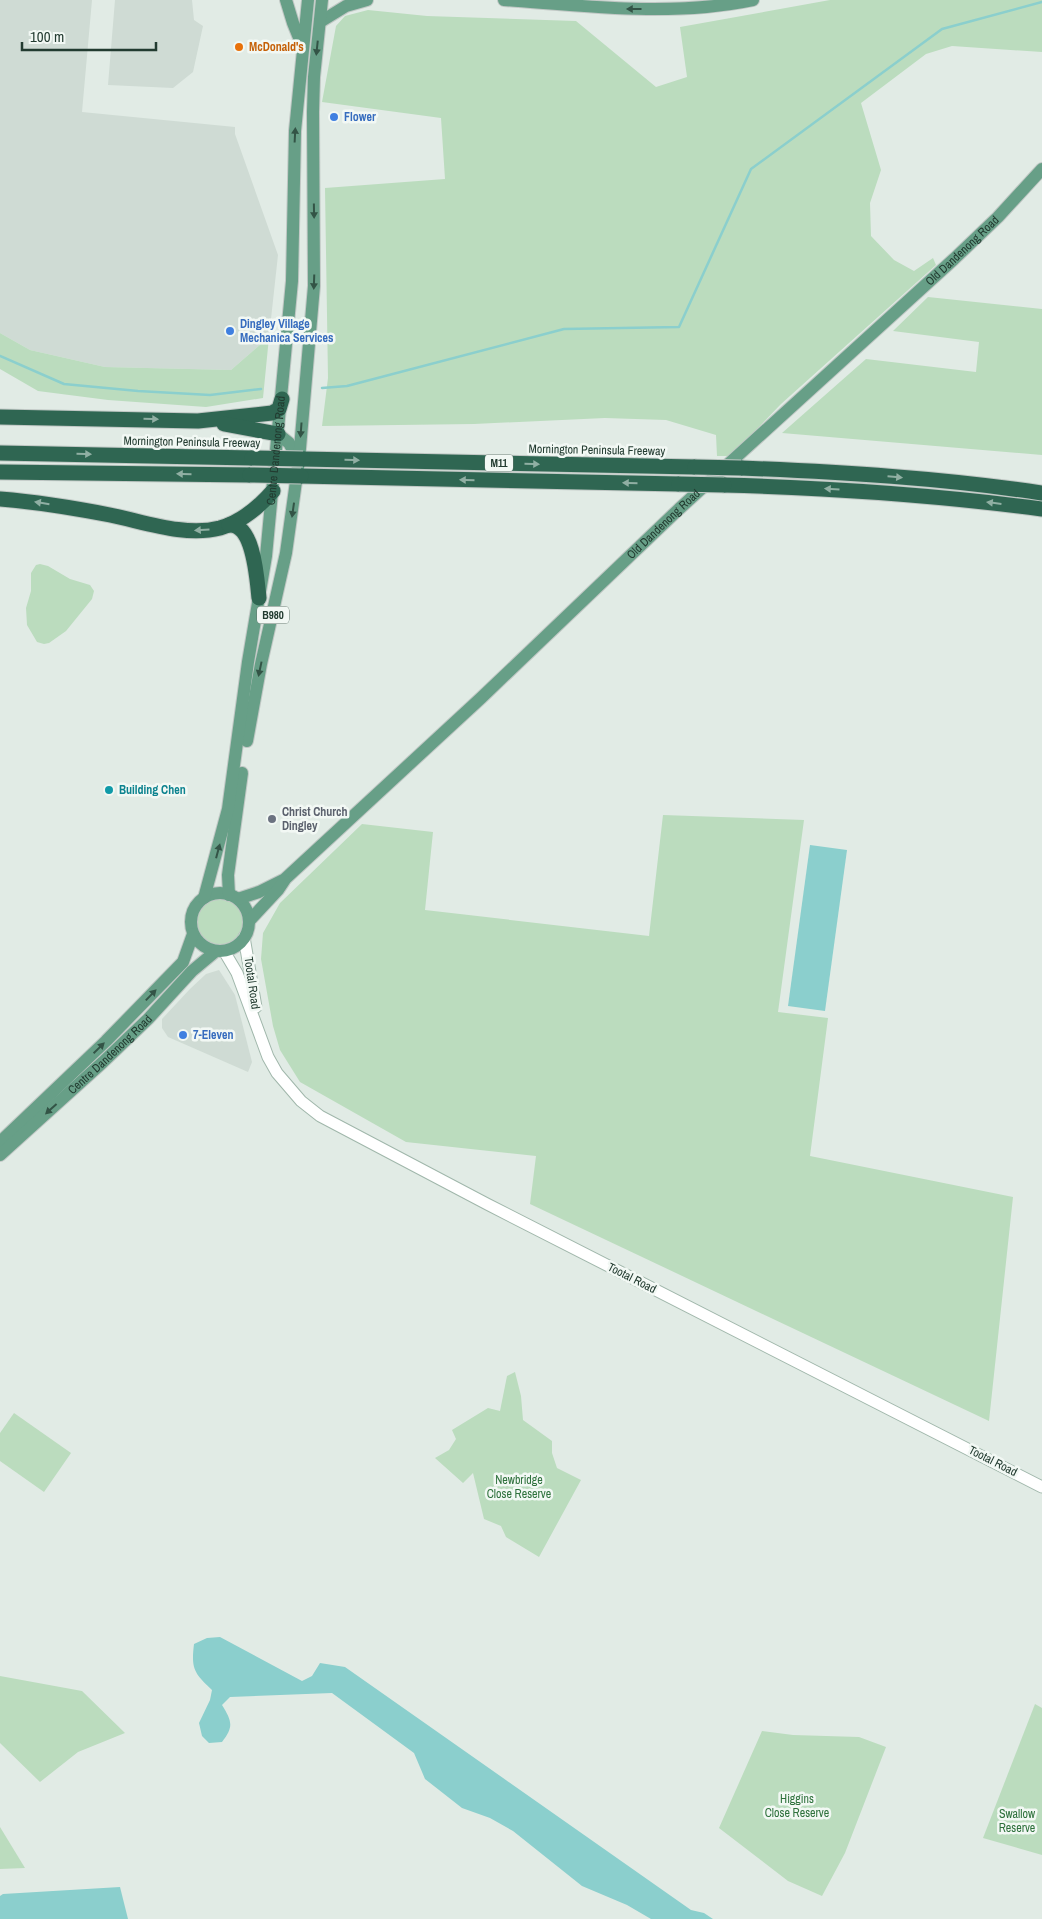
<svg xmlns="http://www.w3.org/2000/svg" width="1042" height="1919" viewBox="0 0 1042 1919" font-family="'Archivo Narrow',sans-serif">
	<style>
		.built { fill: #cfdbd4 }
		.green { fill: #bbdcbe }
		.water { fill: #8bcfcd }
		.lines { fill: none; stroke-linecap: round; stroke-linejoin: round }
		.stream { stroke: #8bcfcd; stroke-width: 2.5 }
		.secondary-casing { stroke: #a0b7ab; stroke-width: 13 }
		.primary-casing { stroke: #c1c8c5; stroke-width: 14 }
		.highway-casing { stroke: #c1c8c5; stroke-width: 17 }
		.secondary { stroke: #fff; stroke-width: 11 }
		.primary { stroke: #679f87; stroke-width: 12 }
		.highway { stroke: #2f6652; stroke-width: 15 }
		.highway-bridge-casing { stroke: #c1c8c5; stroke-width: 17; stroke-linecap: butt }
		.highway-bridge { stroke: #2f6652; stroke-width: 15 }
		.oneway { fill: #335446 }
		.oneway2 { fill: #90afa3 }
		.food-dot { fill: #e8710a; stroke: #f2f8f4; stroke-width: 2 }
		.shop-dot { fill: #3f7fe0; stroke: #f2f8f4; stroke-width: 2 }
		.culture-dot { fill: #0f9aa8; stroke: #f2f8f4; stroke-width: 2 }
		.worship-dot { fill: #6b7280; stroke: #f2f8f4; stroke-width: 2 }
		.labels { text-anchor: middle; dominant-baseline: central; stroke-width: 5; stroke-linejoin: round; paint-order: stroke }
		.shield { fill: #f2f8f4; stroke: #60746b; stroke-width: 1 }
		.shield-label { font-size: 11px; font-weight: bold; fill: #223b30 }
		.food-label { font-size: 12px; font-weight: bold; fill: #c56008; stroke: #f2f8f4; text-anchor: start }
		.shop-label { font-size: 12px; font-weight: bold; fill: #366cbe; stroke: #f2f8f4; text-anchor: start }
		.street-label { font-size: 12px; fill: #223b30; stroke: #f2f8f4 }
		.culture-label { font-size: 12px; font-weight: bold; fill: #0d838f; stroke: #f2f8f4; text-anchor: start }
		.worship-label { font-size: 12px; font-weight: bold; fill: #5b616d; stroke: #f2f8f4; text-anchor: start }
		.park-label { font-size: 12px; fill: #2e713c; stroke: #f2f8f4 }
	</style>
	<rect width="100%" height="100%" fill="#e1ebe5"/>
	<g class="built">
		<path d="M 0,0 L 92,0 L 82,112 L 235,127 L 235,134 L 278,255 L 269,337 L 231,370 L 105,367 L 30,350 L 0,333 Z"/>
		<path d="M 115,0 L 192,0 L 194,20 L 203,26 L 193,72 L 173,88 L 108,85 Z"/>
		<path d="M 219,970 L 235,995 L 252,1062 L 248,1072 L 168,1037 L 162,1028 L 162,1019 L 190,989 L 206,974 Z"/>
	</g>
	<g class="green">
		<path d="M 830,0 L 1042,0 L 1042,52 L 952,46 L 926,54 L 861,103 L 881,170 L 870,203 L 871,236 L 894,260 L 914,271 L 933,258 L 936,265 L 781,404 L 731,456 L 717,456 L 716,435 L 666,420 L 605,418 L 474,424 L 322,426 L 328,378 L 325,188 L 445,179 L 441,118 L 322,102 L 336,26 L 345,16 L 368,10 L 427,16 L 576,21 L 656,87 L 687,77 L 680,27 Z"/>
		<path d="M 928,297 L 1042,309 L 1042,455 L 782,433 L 866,359 L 976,372 L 979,342 L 893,331 Z"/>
		<path d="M 0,333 L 30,350 L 105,367 L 231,370 L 269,337 L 263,398 L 206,407 L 108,400 L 38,391 L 0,369 Z"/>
		<path d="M 40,564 L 48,566 L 70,579 L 90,585 L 94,591 L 92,599 L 66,631 L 49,643 L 44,644 L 37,642 L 27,625 L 26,608 L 31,591 L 31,573 L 36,565 Z"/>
		<path d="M 663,815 L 804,820 L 778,1012 L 828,1018 L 810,1156 L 1013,1197 L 989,1421 L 530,1204 L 536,1156 L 406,1142 L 300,1082 L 280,1050 L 273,1026 L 261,959 L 263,933 L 280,903 L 362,824 L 433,832 L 425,910 L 649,936 Z"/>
		<circle cx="219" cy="922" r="24"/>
		<path d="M 515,1372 L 521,1396 L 523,1420 L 552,1441 L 552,1453 L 557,1468 L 581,1480 L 539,1557 L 506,1537 L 501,1526 L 484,1519 L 473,1473 L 463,1483 L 435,1458 L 449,1450 L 456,1439 L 452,1430 L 488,1408 L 500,1411 L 507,1376 Z"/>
		<path d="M 14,1413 L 71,1453 L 44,1492 L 0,1461 L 0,1433 Z"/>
		<path d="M 0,1676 L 82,1691 L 125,1733 L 78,1752 L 40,1782 L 0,1743 Z"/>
		<path d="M 1035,1704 L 1042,1708 L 1042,1855 L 983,1838 Z"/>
		<path d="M 762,1731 L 793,1735 L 859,1737 L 886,1747 L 845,1853 L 822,1896 L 788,1881 L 719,1828 Z"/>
		<path d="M 0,1827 L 25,1868 L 0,1869 Z"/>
	</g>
	<g class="water">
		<path d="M 810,845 L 847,850 L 825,1011 L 788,1006 Z"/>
		<path d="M 220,1637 L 302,1681 L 312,1676 L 320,1663 L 345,1667 L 691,1910 L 704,1913 L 713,1919 L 651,1919 L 627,1905 L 582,1886 L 513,1831 L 490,1818 L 462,1808 L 425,1779 L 414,1753 L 332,1693 L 230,1697 L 222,1705 C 232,1721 234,1727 222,1742 L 209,1743 L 202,1736 L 199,1723 L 210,1700 L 212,1690 C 194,1673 191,1669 194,1644 L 207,1638 Z"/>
		<path d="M 120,1887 L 128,1919 L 0,1919 L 0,1896 L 3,1894 Z"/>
	</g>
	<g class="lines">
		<g class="stream">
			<path d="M 0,356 L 64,384 L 138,391 L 210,395 L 261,389"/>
			<path d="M 322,388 L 347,386 L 564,329 L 679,327 L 751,169 L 942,29 L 1042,2"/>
		</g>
		<g class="secondary-casing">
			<g id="secondary">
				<path d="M 244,937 L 256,1007"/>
				<path d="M 224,951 L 237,973 L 268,1057 L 277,1073 L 301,1101 L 320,1116 L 487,1204 L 1042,1487"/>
			</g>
		</g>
		<g class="primary-casing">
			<g id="primary">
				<path d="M 286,0 L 293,23 L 302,45"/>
				<path d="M 504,0 C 586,6 671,17 753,0"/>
				<path d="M 320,22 L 346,6 L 367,0"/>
				<path d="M 278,434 L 289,443 L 298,459"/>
				<path d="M 247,741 L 261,664 L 286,553 L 299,460 L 314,286 L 313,112 L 314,77 L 322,0"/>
				<circle cx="220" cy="922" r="29"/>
				<path d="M 229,895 L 228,875 L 242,773"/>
				<path id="s1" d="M 204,898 L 228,809 L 248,662 L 266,556 L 292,281 L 295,131 L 308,0"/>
				<path id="s2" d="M 238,899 L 259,892 L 285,879 L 481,698 L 679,509 L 954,259 L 998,217 L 1042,169"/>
				<path d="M 249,921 L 278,890 L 284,881"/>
				<path d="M 0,1142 L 106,1041 L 183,962 L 193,934"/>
				<path id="s3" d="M 0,1155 L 103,1062 L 148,1019 L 192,971 L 216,951"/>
			</g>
		</g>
		<g class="highway-casing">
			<g id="highway">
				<path d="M 0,417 L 198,421 L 272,413 L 279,409 L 282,399"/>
				<path d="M 224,424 L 278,434"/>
				<path d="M 0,453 L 252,458"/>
				<path d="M 303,459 L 695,467"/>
				<path d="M 741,468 C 842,472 942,478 1042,493"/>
				<path d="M 0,472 L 250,475"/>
				<path d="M 301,476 L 679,484"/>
				<path d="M 724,485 C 830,488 936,495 1042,509"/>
				<path d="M 0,499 C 37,502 74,508 110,515 C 145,522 185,537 220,528 C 241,522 259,507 273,491"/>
				<path d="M 229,525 C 254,523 257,580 259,598"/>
			</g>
		</g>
		<use href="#secondary" class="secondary"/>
		<use href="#primary" class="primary"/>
		<use href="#highway" class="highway"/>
		<g class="highway-bridge-casing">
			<g id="highway-bridge">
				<path d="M 252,458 L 303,459"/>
				<path d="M 695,467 L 741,468"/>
				<path d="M 250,475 L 301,476"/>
				<path d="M 679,484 L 724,485"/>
			</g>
		</g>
		<use href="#highway-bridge" class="highway-bridge"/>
	</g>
	<defs><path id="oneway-solid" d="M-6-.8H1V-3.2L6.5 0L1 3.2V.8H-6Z" transform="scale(1.25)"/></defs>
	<g class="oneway">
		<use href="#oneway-solid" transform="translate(634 9) rotate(180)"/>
		<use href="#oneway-solid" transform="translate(317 48) rotate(96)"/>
		<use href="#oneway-solid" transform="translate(295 135) rotate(-87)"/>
		<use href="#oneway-solid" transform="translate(314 211) rotate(89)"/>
		<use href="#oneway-solid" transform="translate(314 282) rotate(92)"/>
		<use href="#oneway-solid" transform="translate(301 430) rotate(94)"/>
		<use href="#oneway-solid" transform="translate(293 510) rotate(98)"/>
		<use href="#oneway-solid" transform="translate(260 669) rotate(102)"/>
		<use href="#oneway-solid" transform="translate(218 851) rotate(-75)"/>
		<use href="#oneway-solid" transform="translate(151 995) rotate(-46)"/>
		<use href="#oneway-solid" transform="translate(99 1048) rotate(-44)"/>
		<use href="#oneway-solid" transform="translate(51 1109) rotate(138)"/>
	</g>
	<g class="oneway2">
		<use href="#oneway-solid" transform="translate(151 419) rotate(2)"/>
		<use href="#oneway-solid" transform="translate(84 454) rotate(2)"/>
		<use href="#oneway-solid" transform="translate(352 460) rotate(1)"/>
		<use href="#oneway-solid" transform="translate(532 464) rotate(1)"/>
		<use href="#oneway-solid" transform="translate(184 474) rotate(-179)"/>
		<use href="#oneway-solid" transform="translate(895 477) rotate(5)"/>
		<use href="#oneway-solid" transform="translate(467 480) rotate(-179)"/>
		<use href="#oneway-solid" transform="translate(630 483) rotate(-179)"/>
		<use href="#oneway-solid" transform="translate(832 489) rotate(-177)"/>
		<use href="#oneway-solid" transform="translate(42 503) rotate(-171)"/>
		<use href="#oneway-solid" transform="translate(994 503) rotate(-173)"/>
		<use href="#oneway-solid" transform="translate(202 530) rotate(176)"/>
	</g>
	<circle class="food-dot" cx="239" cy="47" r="5"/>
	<g class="shop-dot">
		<circle cx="334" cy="117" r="5"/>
		<circle cx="230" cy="331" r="5"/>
		<circle cx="183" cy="1035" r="5"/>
	</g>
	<circle class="culture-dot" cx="109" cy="790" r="5"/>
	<circle class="worship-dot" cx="272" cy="819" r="5"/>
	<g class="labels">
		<g class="shield">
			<rect x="485" y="454.5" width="28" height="17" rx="4"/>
			<rect x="257" y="606.5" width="32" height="17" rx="4"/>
		</g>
		<g class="shield-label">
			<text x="499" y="463">M11</text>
			<text x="273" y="615">B980</text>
		</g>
		<g class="food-label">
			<text x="249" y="47">McDonald's</text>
		</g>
		<g class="shop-label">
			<text x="344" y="117">Flower</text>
			<text x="240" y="324">Dingley Village<tspan x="240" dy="14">Mechanica Services</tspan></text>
			<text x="193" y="1035">7-Eleven</text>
		</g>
		<g class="street-label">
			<text stroke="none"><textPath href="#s2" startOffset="975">Old Dandenong Road</textPath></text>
			<text transform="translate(192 442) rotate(1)">Mornington Peninsula Freeway</text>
			<text transform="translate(597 450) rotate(1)">Mornington Peninsula Freeway</text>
			<text stroke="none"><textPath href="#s1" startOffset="454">Centre Dandenong Road</textPath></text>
			<text stroke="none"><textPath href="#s2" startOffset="570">Old Dandenong Road</textPath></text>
			<text transform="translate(252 983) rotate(82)">Tootal Road</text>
			<text stroke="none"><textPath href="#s3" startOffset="149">Centre Dandenong Road</textPath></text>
			<text transform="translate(632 1278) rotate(27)">Tootal Road</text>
			<text transform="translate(993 1461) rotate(27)">Tootal Road</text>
		</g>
		<g class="culture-label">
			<text x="119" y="790">Building Chen</text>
		</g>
		<g class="worship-label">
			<text x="282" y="812">Christ Church<tspan x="282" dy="14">Dingley</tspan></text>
		</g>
		<g class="park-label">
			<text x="519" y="1480">Newbridge<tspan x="519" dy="14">Close Reserve</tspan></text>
			<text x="797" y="1799">Higgins<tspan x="797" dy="14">Close Reserve</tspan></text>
			<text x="1017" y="1814">Swallow<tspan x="1017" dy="14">Reserve</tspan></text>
		</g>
	</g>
	<path d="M22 42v8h134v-8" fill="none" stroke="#223b30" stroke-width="2.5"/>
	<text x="30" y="42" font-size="15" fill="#223b30" stroke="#f2f8f4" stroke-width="4" paint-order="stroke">100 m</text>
</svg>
